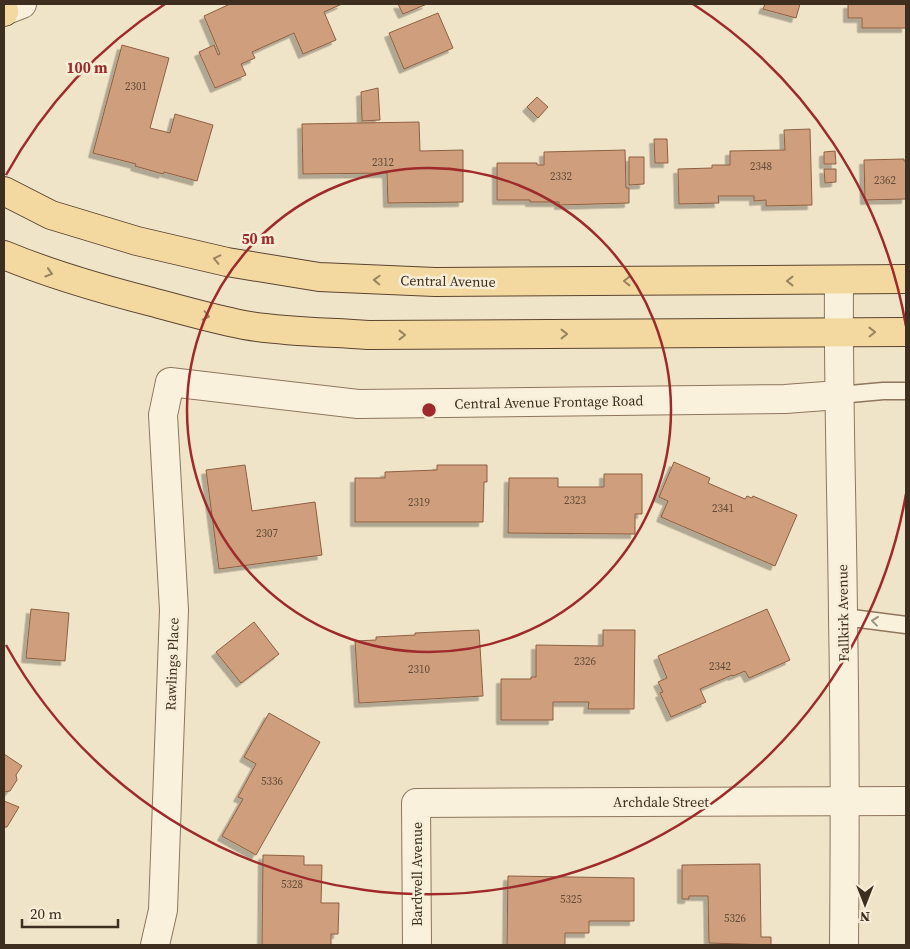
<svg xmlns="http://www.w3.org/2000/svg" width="910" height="949" viewBox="0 0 910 949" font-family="'Source Serif 4',serif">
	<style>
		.building { fill: #cf9f7d; stroke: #8d5f41; filter: url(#shadow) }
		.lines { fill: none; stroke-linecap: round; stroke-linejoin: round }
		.lane-casing { stroke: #8d765c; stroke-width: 19 }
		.street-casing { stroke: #8d765c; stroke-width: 30 }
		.primary-casing { stroke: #5b4430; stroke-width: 30 }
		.lane { stroke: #faf1dc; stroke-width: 16 }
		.street { stroke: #faf1dc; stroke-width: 28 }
		.primary { stroke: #f3d9a0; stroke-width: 28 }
		.oneway { stroke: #988460 }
		.oneway2 { stroke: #9c907e }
		.ring { fill: none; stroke: #9e2a2b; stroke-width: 2.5 }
		.labels { text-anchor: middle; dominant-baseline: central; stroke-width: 5; stroke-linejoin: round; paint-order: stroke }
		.number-label { font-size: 11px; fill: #624a37 }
		.street-label { font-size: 14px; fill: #3d2e20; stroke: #f7eed8 }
		.centre { fill: #9e2a2b; stroke: #f7eed8; stroke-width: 2.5 }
		.ring-label { font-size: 15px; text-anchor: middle; font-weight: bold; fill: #9e2a2b; stroke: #f7eed8; stroke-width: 5; stroke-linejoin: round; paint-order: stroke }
	</style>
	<defs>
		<filter id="shadow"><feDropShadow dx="-4.5" dy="4.5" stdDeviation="0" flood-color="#0004"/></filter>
	</defs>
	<rect width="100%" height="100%" fill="#f0e4c8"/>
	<g class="building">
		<path d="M 230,4 L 342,4 L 324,12 L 336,40 L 303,54 L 294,33 L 252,52 L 255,58 L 241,64 L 246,75 L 215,88 L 199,52 L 214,45 L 218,55 L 220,54 L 204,16 Z"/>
		<path d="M 398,4 L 427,4 L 403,14 Z"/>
		<path d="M 765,4 L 800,4 L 796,18 L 763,9 Z"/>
		<path d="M 848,4 L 906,4 L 906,28 L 862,28 L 862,18 L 848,18 Z"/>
		<path d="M 438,13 L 453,48 L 404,69 L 389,33 Z"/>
		<path d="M 122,45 L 169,58 L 150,128 L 170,133 L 175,114 L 213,125 L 197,181 L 164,172 L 163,174 L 135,166 L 136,164 L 93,153 Z"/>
		<path d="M 378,88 L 380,120 L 362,121 L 361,92 Z"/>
		<path d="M 537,97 L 548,107 L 538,118 L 527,107 Z"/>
		<path d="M 419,122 L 420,151 L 463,150 L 463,202 L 388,203 L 387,173 L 303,174 L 302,124 Z"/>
		<path d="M 810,129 L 812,205 L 766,206 L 766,200 L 754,201 L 754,196 L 718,196 L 719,203 L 679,204 L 678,169 L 712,168 L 712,165 L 730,165 L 730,151 L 785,150 L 784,130 Z"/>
		<path d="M 654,139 L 667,139 L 668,163 L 655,163 Z"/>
		<path d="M 625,150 L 626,188 L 629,188 L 629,203 L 559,205 L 559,202 L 530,202 L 530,200 L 497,200 L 497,163 L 537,163 L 537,165 L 544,165 L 544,152 Z"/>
		<path d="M 835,151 L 836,164 L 824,164 L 824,152 Z"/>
		<path d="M 629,157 L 644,157 L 644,184 L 629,185 Z"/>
		<path d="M 904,159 L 904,161 L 906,161 L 906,199 L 865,200 L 864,160 Z"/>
		<path d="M 824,169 L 836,169 L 836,182 L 825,183 Z"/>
		<path d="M 674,462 L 710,478 L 708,483 L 745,499 L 747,496 L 752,498 L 753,496 L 797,515 L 775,566 L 661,517 L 668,501 L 659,497 Z"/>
		<path d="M 245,465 L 252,511 L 315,502 L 322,555 L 219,569 L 206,470 Z"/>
		<path d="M 437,465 L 487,465 L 487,482 L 484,482 L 483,522 L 355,522 L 355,478 L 385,478 L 385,472 L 437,470 Z"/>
		<path d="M 604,474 L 642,474 L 642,514 L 635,514 L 635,534 L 508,533 L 509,478 L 558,478 L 558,487 L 604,487 Z"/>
		<path d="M 31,609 L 69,613 L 65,661 L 26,658 Z"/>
		<path d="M 767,609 L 790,660 L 749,678 L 745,671 L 733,676 L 732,675 L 700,689 L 706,702 L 671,717 L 660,693 L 663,692 L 658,682 L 667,678 L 658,656 Z"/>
		<path d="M 254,622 L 279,654 L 241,683 L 216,652 Z"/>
		<path d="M 479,630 L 483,696 L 359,703 L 355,641 L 376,640 L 376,637 L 415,635 L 415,633 Z"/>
		<path d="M 603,630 L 635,630 L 634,709 L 588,709 L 589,702 L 553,702 L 553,720 L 501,720 L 501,679 L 531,679 L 531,677 L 536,677 L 536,645 L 603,646 Z"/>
		<path d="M 269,713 L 320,742 L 256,855 L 222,836 L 243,799 L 238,797 L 256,764 L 244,757 Z"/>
		<path d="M 4,754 L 22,766 L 16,775 L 17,780 L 10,791 L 4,792 Z"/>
		<path d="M 4,801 L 19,807 L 7,827 L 4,827 Z"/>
		<path d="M 263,855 L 304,856 L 304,865 L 322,865 L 321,903 L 339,903 L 338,934 L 331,934 L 331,945 L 262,945 Z"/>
		<path d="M 760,864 L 761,937 L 771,937 L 771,945 L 709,943 L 708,896 L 689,896 L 689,899 L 682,899 L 682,865 Z"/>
		<path d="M 508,876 L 634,878 L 634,921 L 589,921 L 589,933 L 565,933 L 565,945 L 507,945 Z"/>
	</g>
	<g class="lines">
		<g class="lane-casing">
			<g id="lane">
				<path d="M 839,395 L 883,391 L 906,391"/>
				<path d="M 844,617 L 906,625"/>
			</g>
		</g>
		<g class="street-casing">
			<g id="street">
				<path d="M 4,11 L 22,4"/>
				<path d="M 839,280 C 838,392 842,504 843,617 C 845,726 845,836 844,945"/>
				<path d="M 155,945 L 163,910 L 174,610 L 163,415 L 170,382 L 358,404 L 785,399 L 839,395"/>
				<path d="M 417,945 L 416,803 L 906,801"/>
			</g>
		</g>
		<g class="primary-casing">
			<g id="primary">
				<path d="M 4,12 L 4,11"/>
				<path d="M 4,191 L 51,215 L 137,241 L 227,262 L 319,277 L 435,282 L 906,279"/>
				<path d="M 4,255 C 52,275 101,289 152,302 C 182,310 213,319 244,325 C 284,332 327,332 368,335 L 906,332"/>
			</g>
		</g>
		<use href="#lane" class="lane"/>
		<use href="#street" class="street"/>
		<use href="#primary" class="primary"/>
	</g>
	<defs><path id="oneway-chevron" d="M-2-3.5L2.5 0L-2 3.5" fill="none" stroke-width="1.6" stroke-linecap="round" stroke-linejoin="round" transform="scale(1.25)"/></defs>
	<g class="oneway">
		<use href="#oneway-chevron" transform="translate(217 259) rotate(-167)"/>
		<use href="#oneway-chevron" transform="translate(49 273) rotate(17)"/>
		<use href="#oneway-chevron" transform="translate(377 280) rotate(-178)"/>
		<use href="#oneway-chevron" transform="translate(627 281) rotate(180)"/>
		<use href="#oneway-chevron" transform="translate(790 281) rotate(180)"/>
		<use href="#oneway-chevron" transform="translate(206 316) rotate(13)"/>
		<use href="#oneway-chevron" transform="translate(872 332) rotate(-1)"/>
		<use href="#oneway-chevron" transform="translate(564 334)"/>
		<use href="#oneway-chevron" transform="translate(402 335)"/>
	</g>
	<use class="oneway2" href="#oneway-chevron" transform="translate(875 621) rotate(-173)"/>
	<g class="ring">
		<circle cx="429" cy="410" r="242"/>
		<path d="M906 494A484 484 0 0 1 6 645M6 175A484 484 0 0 1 165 4M693 4A484 484 0 0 1 906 326"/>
	</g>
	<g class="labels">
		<g class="number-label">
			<text x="136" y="86">2301</text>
			<text x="383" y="162">2312</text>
			<text x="761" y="166">2348</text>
			<text x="561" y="176">2332</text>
			<text x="885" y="180">2362</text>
			<text x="575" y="500">2323</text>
			<text x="419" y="502">2319</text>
			<text x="723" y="508">2341</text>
			<text x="267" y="533">2307</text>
			<text x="585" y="661">2326</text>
			<text x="720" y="666">2342</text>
			<text x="419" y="669">2310</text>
			<text x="272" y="781">5336</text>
			<text x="292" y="884">5328</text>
			<text x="571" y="899">5325</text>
			<text x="735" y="918">5326</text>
		</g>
		<g class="street-label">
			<text transform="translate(448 281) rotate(1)">Central Avenue</text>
			<text transform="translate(549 402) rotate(-1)">Central Avenue Frontage Road</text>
			<text transform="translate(843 613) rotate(-91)">Fallkirk Avenue</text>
			<text transform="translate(172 664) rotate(-88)">Rawlings Place</text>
			<text x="661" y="802">Archdale Street</text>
			<text transform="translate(417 874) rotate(-90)">Bardwell Avenue</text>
		</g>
	</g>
	<circle cx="429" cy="410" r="8" class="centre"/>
	<g class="ring-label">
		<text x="87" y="73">100 m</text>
		<text x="258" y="244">50 m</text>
	</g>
	<rect width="910" height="949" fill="none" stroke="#3d2e20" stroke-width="10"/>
	<g transform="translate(865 904) rotate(180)" stroke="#f7eed8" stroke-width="4" paint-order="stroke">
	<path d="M0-4L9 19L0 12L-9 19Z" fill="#3d2e20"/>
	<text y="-8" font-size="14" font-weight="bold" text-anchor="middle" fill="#3d2e20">N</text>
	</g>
	<path d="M22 919v8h96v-8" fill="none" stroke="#3d2e20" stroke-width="2.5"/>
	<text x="30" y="919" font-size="15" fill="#3d2e20" stroke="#f7eed8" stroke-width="4" paint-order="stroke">20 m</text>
</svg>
